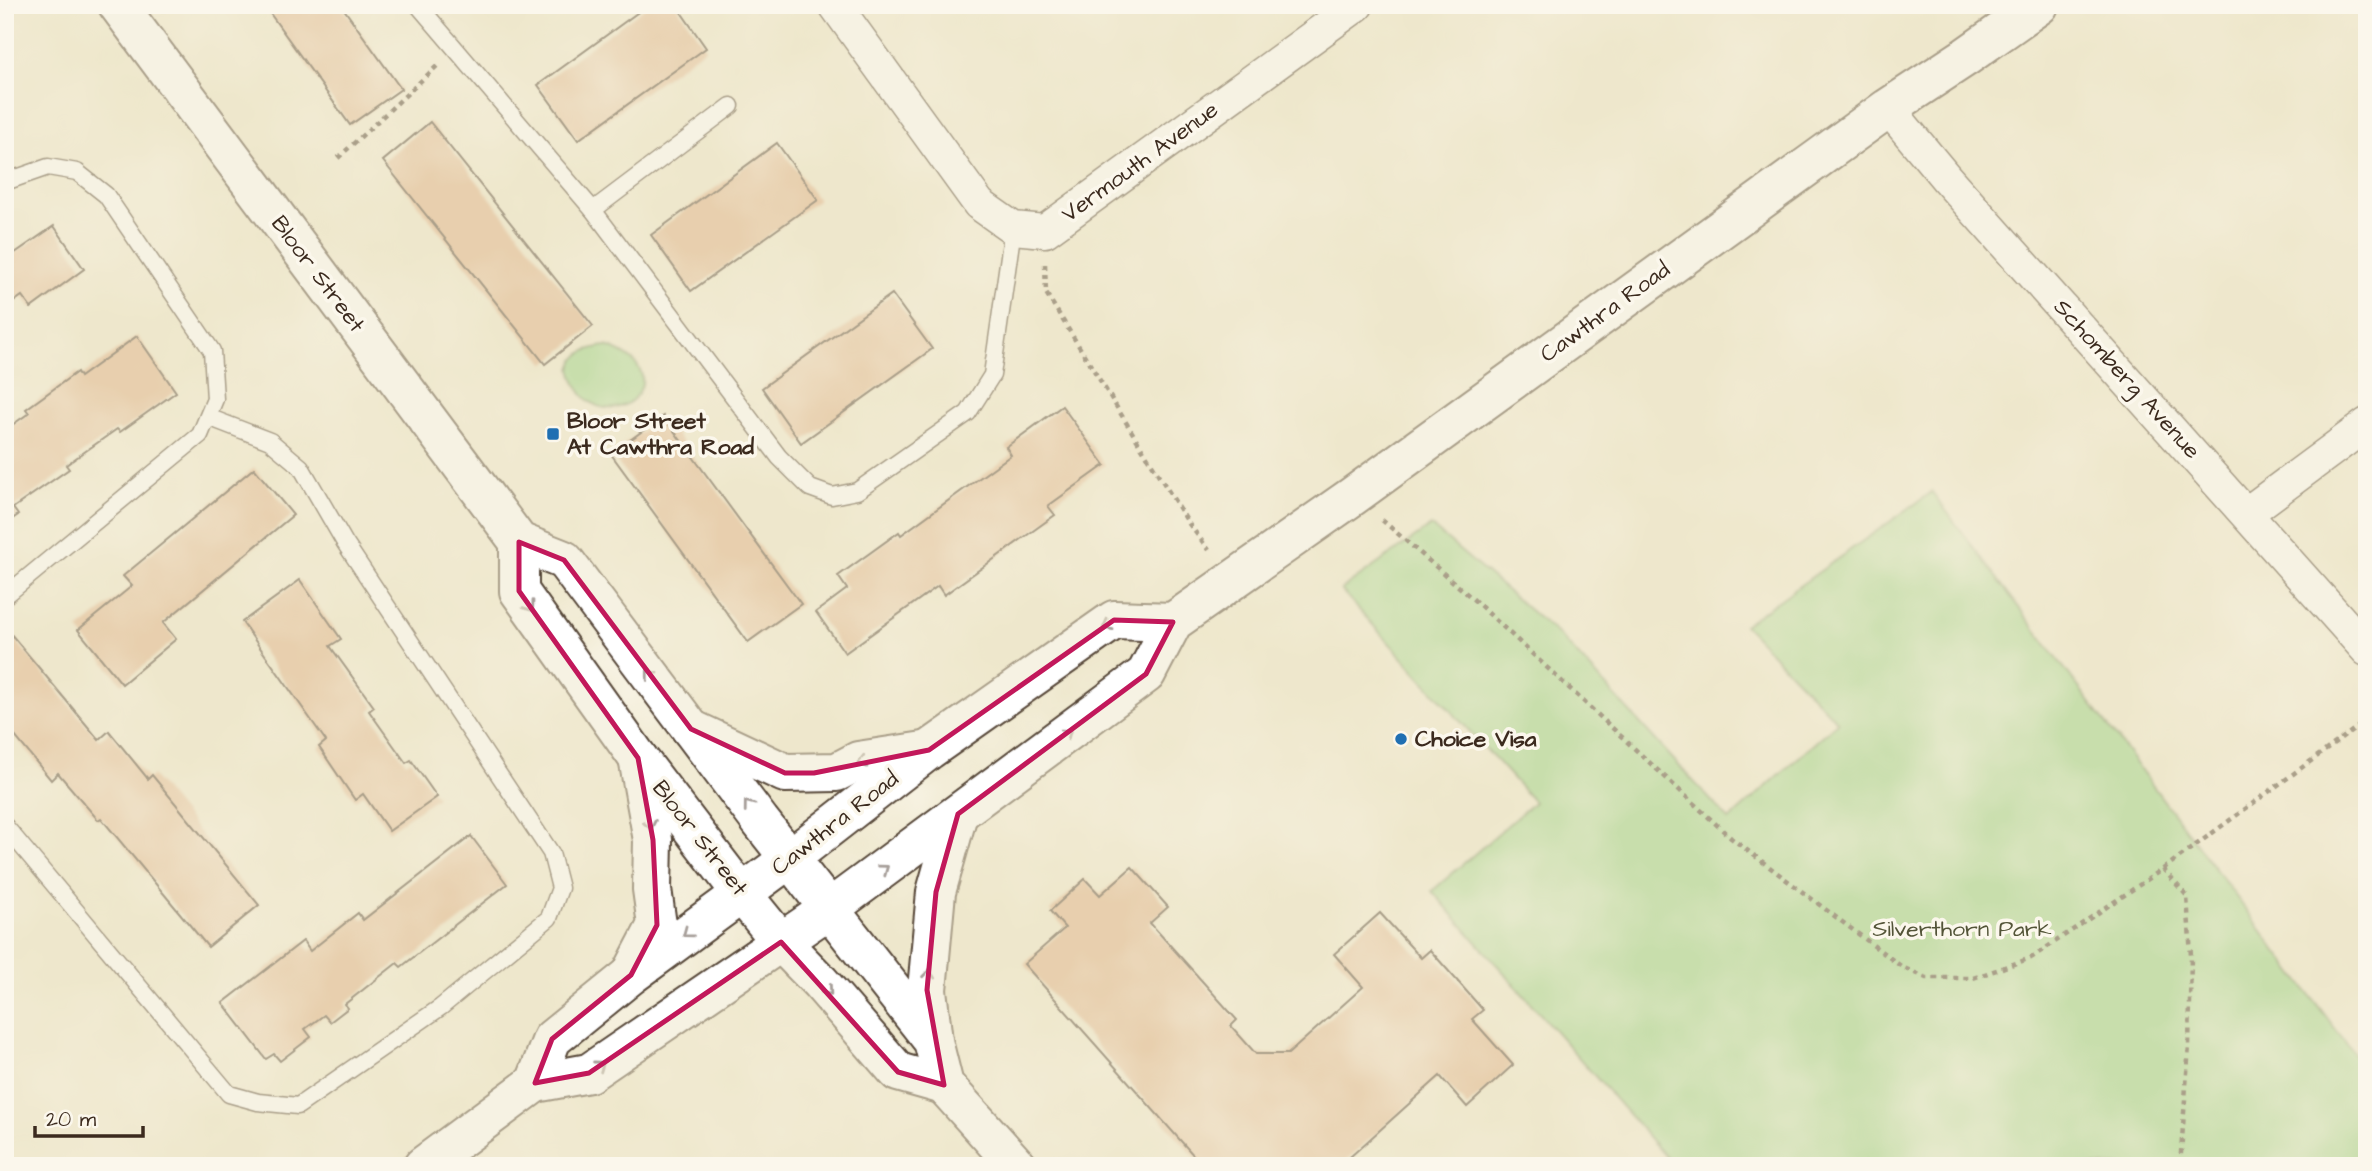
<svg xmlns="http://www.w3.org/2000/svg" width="2372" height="1171" viewBox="0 0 2372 1171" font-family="'Architects Daughter',sans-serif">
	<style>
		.green { fill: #9ad386; stroke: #6a7e52; stroke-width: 2 }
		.building { fill: #e0b28a }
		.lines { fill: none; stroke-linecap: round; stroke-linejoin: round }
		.service-casing { stroke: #564638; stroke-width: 19 }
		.minor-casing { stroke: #564638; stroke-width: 35 }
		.tertiary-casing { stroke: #564638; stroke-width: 42 }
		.secondary-casing { stroke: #564638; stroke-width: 42 }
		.path { stroke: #564638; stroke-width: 4.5; stroke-dasharray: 5 5; stroke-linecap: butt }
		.service { stroke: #fff; stroke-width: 16 }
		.minor { stroke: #fff; stroke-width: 32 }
		.tertiary { stroke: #fff; stroke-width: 38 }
		.secondary { stroke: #fff; stroke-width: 38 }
		.oneway { stroke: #a79f9a }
		.marked { fill: none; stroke: #c2185b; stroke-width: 5; stroke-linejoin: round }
		.poi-dot { fill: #1f6fb2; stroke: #fbf7ec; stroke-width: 2.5 }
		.labels { text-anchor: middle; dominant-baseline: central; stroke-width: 7; stroke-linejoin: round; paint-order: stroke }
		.street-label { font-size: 23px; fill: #3b2a1e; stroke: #fbf7ec }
		.poi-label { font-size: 23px; font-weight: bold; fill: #3b2a1e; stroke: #fbf7ec; text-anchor: start }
		.park-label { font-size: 23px; fill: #535438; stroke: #fbf7ec }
	</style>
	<rect width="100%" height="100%" fill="#fbf7ec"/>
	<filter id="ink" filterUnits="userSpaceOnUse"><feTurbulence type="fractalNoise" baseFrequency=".0143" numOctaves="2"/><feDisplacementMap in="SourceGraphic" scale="14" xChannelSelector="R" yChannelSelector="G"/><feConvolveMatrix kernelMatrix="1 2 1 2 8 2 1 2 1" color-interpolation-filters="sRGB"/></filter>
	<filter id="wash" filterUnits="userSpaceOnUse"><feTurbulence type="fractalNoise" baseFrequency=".00686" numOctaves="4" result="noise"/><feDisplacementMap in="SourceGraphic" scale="28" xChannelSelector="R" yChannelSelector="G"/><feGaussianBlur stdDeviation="1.57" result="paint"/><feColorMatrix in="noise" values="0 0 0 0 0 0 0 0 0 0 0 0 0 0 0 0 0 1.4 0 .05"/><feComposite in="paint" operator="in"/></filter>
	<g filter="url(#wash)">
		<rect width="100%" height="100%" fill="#eee7cc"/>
		<g class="green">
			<path d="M 606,346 C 696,376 593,456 571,369 C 575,352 590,348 606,346 Z"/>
			<path d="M 1932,492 L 2367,1071 L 2367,1166 L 1674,1166 L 1432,891 L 1534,802 L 1341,590 L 1431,526 L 1561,637 L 1729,820 L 1838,722 L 1744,625 Z"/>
		</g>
		<g id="blocks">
			<g class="building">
				<path d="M 264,5 L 341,5 L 401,89 L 350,125 Z"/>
				<path d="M 648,5 L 676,5 L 706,48 L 578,140 L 538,85 Z"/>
				<path d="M 5,92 L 14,126 L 5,127 Z"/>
				<path d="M 430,122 L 593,326 L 545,364 L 383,161 Z"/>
				<path d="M 777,143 L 818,200 L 691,291 L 651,235 Z"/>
				<path d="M 54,226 L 84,269 L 31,308 L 22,296 L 5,308 L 5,260 Z"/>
				<path d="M 892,294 L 932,349 L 801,443 L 762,388 Z"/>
				<path d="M 137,336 L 176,392 L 120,432 L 117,429 L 66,465 L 69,469 L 13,508 L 18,515 L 5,524 L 5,430 L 29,413 L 26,409 L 77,372 L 80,377 Z"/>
				<path d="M 1062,406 L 1105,465 L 1048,506 L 1055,515 L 944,595 L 938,586 L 845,653 L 816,612 L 847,589 L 838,576 L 899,532 L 901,535 L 1011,455 L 1006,447 Z"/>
				<path d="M 663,416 L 801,604 L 748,642 L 611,454 Z"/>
				<path d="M 254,468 L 293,515 L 163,623 L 176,639 L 122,684 L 78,630 L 132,586 L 123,576 Z"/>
				<path d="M 300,580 L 341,639 L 330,646 L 374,707 L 369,711 L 406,763 L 411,760 L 437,797 L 389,831 L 363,794 L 355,800 L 319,747 L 326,741 L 242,622 Z"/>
				<path d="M 10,633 L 99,740 L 109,731 L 148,779 L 152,775 L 259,905 L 208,947 L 101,818 L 98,820 L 58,773 L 51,780 L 5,724 L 5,637 Z"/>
				<path d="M 471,836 L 507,884 L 401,967 L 397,963 L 345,1004 L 348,1008 L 330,1022 L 324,1015 L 305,1029 L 311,1037 L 280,1061 L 274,1054 L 266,1059 L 223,1003 L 303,941 L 310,951 L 358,913 L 363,920 Z"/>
				<path d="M 1132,867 L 1168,907 L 1150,923 L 1237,1020 L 1231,1026 L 1256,1054 L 1288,1054 L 1363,987 L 1334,954 L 1380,913 L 1421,958 L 1430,950 L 1483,1010 L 1472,1019 L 1513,1065 L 1467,1107 L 1440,1076 L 1340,1166 L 1203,1166 L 1024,964 L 1065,928 L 1050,911 L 1085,879 L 1100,895 Z"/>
			</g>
		</g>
	</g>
	<g filter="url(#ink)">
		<use href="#blocks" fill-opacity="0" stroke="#564638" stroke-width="2"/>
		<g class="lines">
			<g class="service-casing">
				<g id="service">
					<path d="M 418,5 L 593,210 L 779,457 L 810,488 L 832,496 L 857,491 L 968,413 L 992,375 L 1013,228"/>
					<path d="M 5,182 L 48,167 L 77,172 L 106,195 L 212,351 L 215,399 L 200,435 L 5,596"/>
					<path d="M 593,210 L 731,106"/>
					<path d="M 5,826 L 229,1094 L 258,1102 L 298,1106 L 441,1007 L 549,918 L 560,888 L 551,853 L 345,543 L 301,467 L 270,441 L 208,417"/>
				</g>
			</g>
			<g class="minor-casing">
				<g id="minor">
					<path d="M 835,5 L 979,204 L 1013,228 L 1045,231 L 1357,5"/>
					<path d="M 1888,108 L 1947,179 L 2367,650"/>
					<path d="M 2247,513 L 2367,424"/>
				</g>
			</g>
			<g class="tertiary-casing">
				<g id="tertiary">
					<path d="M 118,5 L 519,542 L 564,560 L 760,821 L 933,1041 L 944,1085 L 1017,1166"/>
					<path d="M 519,542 L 519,591 L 638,758 L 742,894 L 781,942 L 820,982 L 898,1072 L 944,1085"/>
				</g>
			</g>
			<g class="secondary-casing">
				<g id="secondary">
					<path d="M 691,729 L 785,773 L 837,772 L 858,761 L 924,751"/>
					<path d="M 634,969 L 657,925 L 652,889 L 653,840 L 638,758"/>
					<path d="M 933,1041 L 927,990 L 936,892 L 958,814"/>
					<path d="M 535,1083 L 552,1039 L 631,975 L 789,859 L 929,750 L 1114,620 L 1173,622"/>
					<path d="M 423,1166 L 535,1083 L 589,1073 L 829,909 L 1146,674 L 1173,622 L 1353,496 L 1888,108 L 1964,58 L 2039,5"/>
				</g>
			</g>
			<g class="path">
				<path d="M 338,158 L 437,66"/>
				<path d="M 1045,264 L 1046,293 L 1189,524 L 1209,550"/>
				<path d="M 1382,520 L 1473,599 L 1731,838 L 1902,967 L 1927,978 L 1973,978 L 2031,958 L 2163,869 L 2187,896 L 2191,956 L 2189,1046 L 2180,1166"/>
				<path d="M 2163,869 L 2367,720"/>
			</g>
			<use href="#service" class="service"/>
			<use href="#minor" class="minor"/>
			<use href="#tertiary" class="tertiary"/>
			<use href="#secondary" class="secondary"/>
		</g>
		<defs><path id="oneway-chevron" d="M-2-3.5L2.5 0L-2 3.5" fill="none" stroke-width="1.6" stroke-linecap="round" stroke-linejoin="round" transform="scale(1.75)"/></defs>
		<g class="oneway">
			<use href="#oneway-chevron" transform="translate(530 607) rotate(55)"/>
			<use href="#oneway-chevron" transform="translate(1107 626) rotate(151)"/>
			<use href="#oneway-chevron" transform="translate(650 674) rotate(-127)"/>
			<use href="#oneway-chevron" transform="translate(1067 733) rotate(-37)"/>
			<use href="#oneway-chevron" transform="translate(862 762) rotate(165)"/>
			<use href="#oneway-chevron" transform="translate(748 805) rotate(-127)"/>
			<use href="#oneway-chevron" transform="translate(650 825) rotate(80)"/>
			<use href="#oneway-chevron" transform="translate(884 869) rotate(-36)"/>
			<use href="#oneway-chevron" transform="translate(687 933) rotate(143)"/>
			<use href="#oneway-chevron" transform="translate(929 974) rotate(-84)"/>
			<use href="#oneway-chevron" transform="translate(828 991) rotate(49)"/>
			<use href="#oneway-chevron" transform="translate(600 1065) rotate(-35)"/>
		</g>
	</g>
	<path d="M0 0H2372V1171H0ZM 519,542 L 564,560 L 691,729 L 785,773 L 814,773 L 929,750 L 1114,620 L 1173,622 L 1146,674 L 958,814 L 936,892 L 927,990 L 944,1085 L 898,1072 L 781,942 L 589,1073 L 535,1083 L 552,1039 L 631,975 L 657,925 L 653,840 L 638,758 L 519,591 Z" fill="#eee7cc" fill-opacity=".55" fill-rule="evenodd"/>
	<path class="marked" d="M 519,542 L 564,560 L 691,729 L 785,773 L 814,773 L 929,750 L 1114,620 L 1173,622 L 1146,674 L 958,814 L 936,892 L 927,990 L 944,1085 L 898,1072 L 781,942 L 589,1073 L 535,1083 L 552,1039 L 631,975 L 657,925 L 653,840 L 638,758 L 519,591 Z"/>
	<g class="poi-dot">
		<rect x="546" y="427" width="14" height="14" rx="3.5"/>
		<circle cx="1401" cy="739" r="7"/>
	</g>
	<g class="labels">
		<g class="street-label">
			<text transform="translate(1140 162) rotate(-36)">Vermouth Avenue</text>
			<text transform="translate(318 274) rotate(53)">Bloor Street</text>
			<text transform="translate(1605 312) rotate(-36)">Cawthra Road</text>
			<text transform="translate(2127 379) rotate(48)">Schomberg Avenue</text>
			<text transform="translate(835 823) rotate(-38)">Cawthra Road</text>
			<text transform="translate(700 838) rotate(52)">Bloor Street</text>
		</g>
		<g class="poi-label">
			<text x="567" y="421">Bloor Street<tspan x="567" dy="26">At Cawthra Road</tspan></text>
			<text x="1415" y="739">Choice Visa</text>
		</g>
		<g class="park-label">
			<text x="1962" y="929">Silverthorn Park</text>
		</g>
	</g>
	<rect width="2372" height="1171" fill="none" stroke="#fbf7ec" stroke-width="28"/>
	<path d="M35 1126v10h108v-10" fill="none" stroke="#3b2a1e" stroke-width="3.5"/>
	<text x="46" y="1126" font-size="21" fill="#3b2a1e" stroke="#fbf7ec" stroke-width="5" paint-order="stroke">20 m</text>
</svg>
